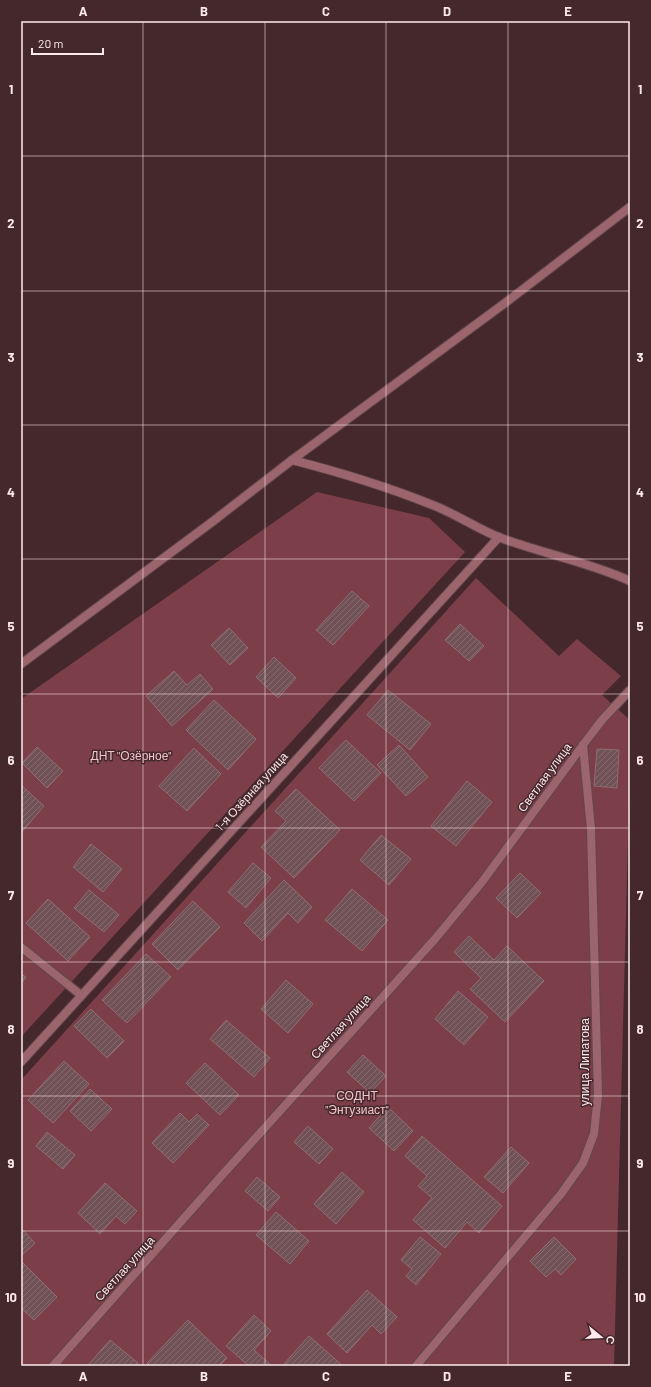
<svg xmlns="http://www.w3.org/2000/svg" width="651" height="1387" viewBox="0 0 651 1387" font-family="Barlow,sans-serif">
	<style>
		.green { fill: #7c3e48 }
		.building { fill: url(#building-hatch); stroke: #8f6d71 }
		.lines { fill: none; stroke-linecap: round; stroke-linejoin: round }
		.street-casing { stroke: #62474b; stroke-width: 10 }
		.street { stroke: #9c656d; stroke-width: 8 }
		.grid { fill: none; stroke: #fdeaec; stroke-width: 1; stroke-opacity: 0.55 }
		.labels { text-anchor: middle; dominant-baseline: central; stroke-width: 3; stroke-linejoin: round; paint-order: stroke }
		.park-label { font-size: 12px; fill: #f3c6cb; stroke: #45282c }
		.street-label { font-size: 12px; fill: #fdeaec; stroke: #45282c }
		.neatline { fill: none; stroke: #fdeaec; stroke-width: 1.5 }
		.grid-label { font-size: 13px; text-anchor: middle; font-weight: bold; fill: #fdeaec }
	</style>
	<defs>
		<pattern id="building-hatch" width="6" height="6" patternUnits="userSpaceOnUse"><rect width="6" height="6" fill="#705155"/><path d="M-1 1l2-2M0 6l6-6M5 7l2-2" fill="none" stroke="#856a6e"/></pattern>
	</defs>
	<rect width="100%" height="100%" fill="#45282c"/>
	<g class="green">
		<path d="M 317,492 L 429,518 L 465,552 L 21,1037 L 21,699 Z"/>
		<path d="M 476,578 L 559,656 L 577,639 L 621,676 L 602,695 L 630,720 L 630,763 L 614,1366 L 21,1366 L 21,1080 Z"/>
	</g>
	<g class="building">
		<path d="M 352,591 L 369,606 L 333,645 L 316,630 Z"/>
		<path d="M 460,624 L 484,646 L 469,661 L 445,640 Z"/>
		<path d="M 229,628 L 248,648 L 230,665 L 211,645 Z"/>
		<path d="M 274,657 L 296,678 L 278,698 L 256,677 Z"/>
		<path d="M 174,671 L 187,685 L 200,674 L 213,689 L 172,726 L 146,696 Z"/>
		<path d="M 388,690 L 431,724 L 410,750 L 367,715 Z"/>
		<path d="M 214,700 L 256,739 L 228,770 L 186,730 Z"/>
		<path d="M 346,740 L 381,773 L 354,801 L 319,768 Z"/>
		<path d="M 399,745 L 428,777 L 406,796 L 377,765 Z"/>
		<path d="M 37,747 L 63,771 L 47,788 L 22,763 Z"/>
		<path d="M 194,748 L 221,774 L 187,811 L 159,786 Z"/>
		<path d="M 597,749 L 619,750 L 617,788 L 594,786 Z"/>
		<path d="M 467,781 L 492,802 L 456,846 L 431,826 Z"/>
		<path d="M 21,785 L 44,806 L 21,833 Z"/>
		<path d="M 296,789 L 340,830 L 294,878 L 261,847 L 286,821 L 275,811 Z"/>
		<path d="M 381,835 L 411,859 L 389,885 L 360,860 Z"/>
		<path d="M 91,844 L 122,869 L 103,892 L 73,867 Z"/>
		<path d="M 253,863 L 271,878 L 246,908 L 228,892 Z"/>
		<path d="M 520,873 L 541,893 L 517,918 L 496,898 Z"/>
		<path d="M 284,880 L 312,907 L 298,923 L 288,913 L 262,941 L 244,923 Z"/>
		<path d="M 352,889 L 388,920 L 362,951 L 325,920 Z"/>
		<path d="M 89,890 L 119,915 L 104,932 L 74,908 Z"/>
		<path d="M 48,899 L 90,937 L 68,961 L 26,923 Z"/>
		<path d="M 193,901 L 220,927 L 178,970 L 152,944 Z"/>
		<path d="M 469,936 L 494,960 L 507,946 L 544,981 L 505,1022 L 470,989 L 481,978 L 454,952 Z"/>
		<path d="M 146,954 L 171,977 L 127,1023 L 102,1000 Z"/>
		<path d="M 21,974 L 26,977 L 21,984 Z"/>
		<path d="M 286,980 L 313,1004 L 288,1033 L 261,1009 Z"/>
		<path d="M 458,991 L 488,1017 L 464,1045 L 435,1019 Z"/>
		<path d="M 91,1009 L 124,1041 L 107,1058 L 74,1026 Z"/>
		<path d="M 226,1020 L 270,1058 L 254,1077 L 210,1039 Z"/>
		<path d="M 363,1055 L 386,1076 L 370,1093 L 347,1072 Z"/>
		<path d="M 64,1061 L 89,1084 L 53,1123 L 28,1100 Z"/>
		<path d="M 205,1063 L 239,1095 L 220,1115 L 186,1083 Z"/>
		<path d="M 90,1089 L 112,1109 L 91,1131 L 70,1111 Z"/>
		<path d="M 388,1107 L 413,1131 L 394,1151 L 369,1128 Z"/>
		<path d="M 180,1113 L 189,1122 L 197,1114 L 209,1125 L 173,1163 L 152,1143 Z"/>
		<path d="M 308,1126 L 333,1149 L 319,1164 L 294,1142 Z"/>
		<path d="M 47,1132 L 75,1155 L 63,1169 L 36,1146 Z"/>
		<path d="M 422,1136 L 502,1206 L 479,1233 L 467,1222 L 445,1248 L 413,1220 L 432,1198 L 418,1186 L 427,1176 L 405,1156 Z"/>
		<path d="M 511,1147 L 529,1163 L 503,1193 L 484,1177 Z"/>
		<path d="M 342,1172 L 364,1192 L 336,1224 L 314,1204 Z"/>
		<path d="M 257,1177 L 280,1197 L 268,1211 L 245,1191 Z"/>
		<path d="M 105,1183 L 137,1211 L 125,1224 L 116,1216 L 100,1234 L 78,1213 Z"/>
		<path d="M 276,1212 L 309,1241 L 290,1264 L 256,1235 Z"/>
		<path d="M 21,1228 L 35,1243 L 21,1256 Z"/>
		<path d="M 420,1237 L 441,1254 L 416,1285 L 406,1276 L 412,1269 L 401,1260 Z"/>
		<path d="M 554,1237 L 576,1259 L 561,1275 L 555,1269 L 546,1277 L 530,1261 Z"/>
		<path d="M 22,1262 L 57,1297 L 34,1320 L 21,1308 L 21,1263 Z"/>
		<path d="M 367,1290 L 397,1317 L 381,1334 L 372,1325 L 347,1353 L 327,1334 Z"/>
		<path d="M 254,1315 L 271,1331 L 254,1350 L 272,1366 L 249,1366 L 226,1346 Z"/>
		<path d="M 188,1320 L 227,1358 L 219,1366 L 150,1366 L 147,1363 Z"/>
		<path d="M 309,1336 L 343,1366 L 282,1366 Z"/>
		<path d="M 110,1340 L 138,1363 L 135,1366 L 91,1366 L 89,1364 Z"/>
	</g>
	<g class="lines">
		<g class="street-casing">
			<g id="street">
				<path d="M 292,460 C 339,472 385,486 430,504 C 455,513 477,529 501,538 C 544,554 589,562 630,581"/>
				<path d="M 21,664 L 212,522 L 292,460 L 505,303 L 630,207"/>
				<path d="M 21,947 L 81,995"/>
				<path d="M 21,1062 L 499,537"/>
				<path d="M 53,1366 L 224,1173 L 435,939 L 482,882 L 583,745 L 602,720 L 630,690"/>
				<path d="M 416,1366 L 561,1194 L 583,1163 L 594,1134 L 598,1095 L 591,829 L 583,745"/>
			</g>
		</g>
		<use href="#street" class="street"/>
	</g>
	<path class="grid" d="M 143,21 L 143,1366M 265,21 L 265,1366M 386,21 L 386,1366M 508,21 L 508,1366M 21,156 L 630,156M 21,291 L 630,291M 21,425 L 630,425M 21,559 L 630,559M 21,694 L 630,694M 21,828 L 630,828M 21,962 L 630,962M 21,1096 L 630,1096M 21,1231 L 630,1231"/>
	<g class="labels">
		<g class="park-label">
			<text x="131" y="755">ДНТ "Озёрное"</text>
			<text x="357" y="1095">СОДНТ<tspan x="357" dy="14">"Энтузиаст"</tspan></text>
		</g>
		<g class="street-label">
			<text transform="translate(544 777) rotate(-54)">Светлая улица</text>
			<text transform="translate(251 791) rotate(-48)">1-я Озёрная улица</text>
			<text transform="translate(340 1026) rotate(-48)">Светлая улица</text>
			<text transform="translate(584 1062) rotate(-90)">улица Липатова</text>
			<text transform="translate(124 1268) rotate(-48)">Светлая улица</text>
		</g>
	</g>
	<rect width="651" height="1387" fill="none" stroke="#45282c" stroke-width="44"/>
	<g transform="translate(601 1337) rotate(108)" stroke="#45282c" stroke-width="3" paint-order="stroke">
	<path d="M0-3L7 15L0 10L-7 15Z" fill="#fdeaec"/>
	<text y="-6" font-size="11" font-weight="bold" text-anchor="middle" fill="#fdeaec">С</text>
	</g>
	<path d="M32 48v6h71v-6" fill="none" stroke="#fdeaec" stroke-width="2"/>
	<text x="38" y="48" font-size="12" fill="#fdeaec" stroke="#45282c" stroke-width="3" paint-order="stroke">20 m</text>
	<rect x="22" y="22" width="607" height="1343" class="neatline"/>
	<g class="grid-label">
		<text x="83" y="16">A</text>
		<text x="204" y="16">B</text>
		<text x="326" y="16">C</text>
		<text x="447" y="16">D</text>
		<text x="568" y="16">E</text>
		<text x="11" y="94">1</text>
		<text x="640" y="94">1</text>
		<text x="11" y="228">2</text>
		<text x="640" y="228">2</text>
		<text x="11" y="362">3</text>
		<text x="640" y="362">3</text>
		<text x="11" y="497">4</text>
		<text x="640" y="497">4</text>
		<text x="11" y="631">5</text>
		<text x="640" y="631">5</text>
		<text x="11" y="765">6</text>
		<text x="640" y="765">6</text>
		<text x="11" y="900">7</text>
		<text x="640" y="900">7</text>
		<text x="11" y="1034">8</text>
		<text x="640" y="1034">8</text>
		<text x="11" y="1168">9</text>
		<text x="640" y="1168">9</text>
		<text x="11" y="1302">10</text>
		<text x="640" y="1302">10</text>
		<text x="83" y="1381">A</text>
		<text x="204" y="1381">B</text>
		<text x="326" y="1381">C</text>
		<text x="447" y="1381">D</text>
		<text x="568" y="1381">E</text>
	</g>
</svg>
